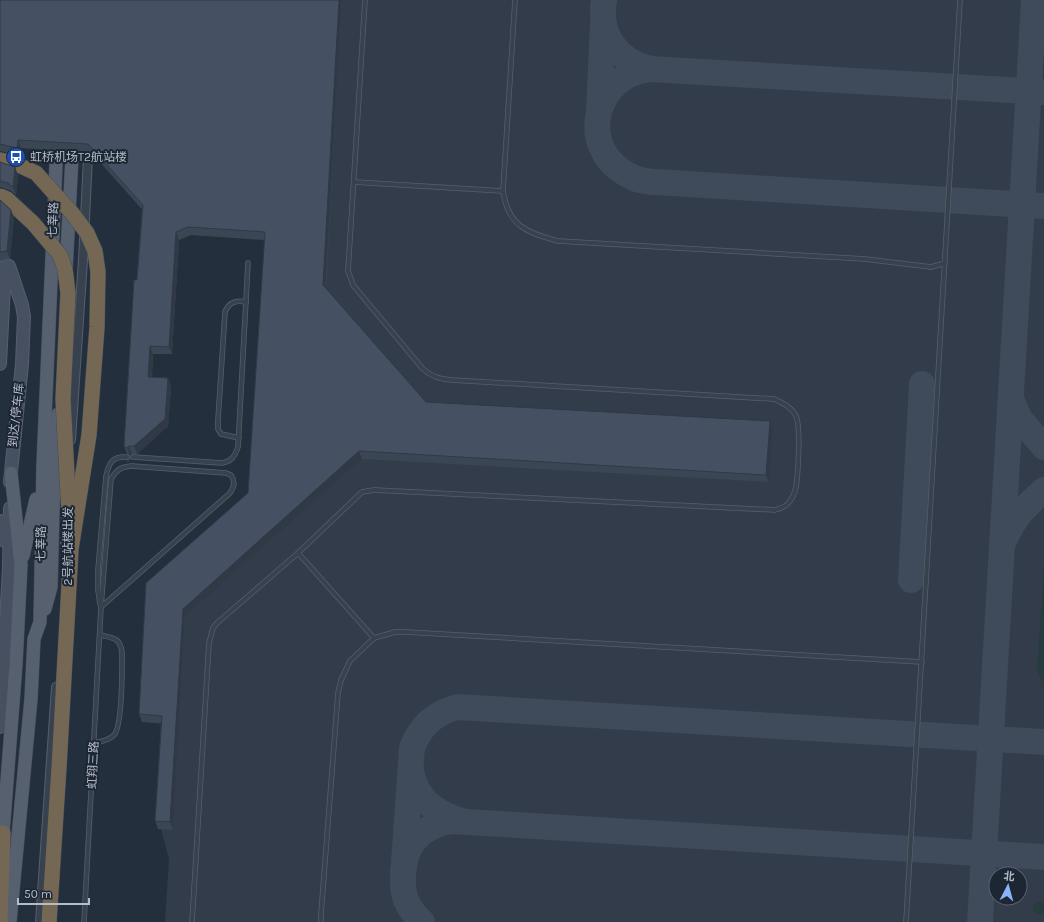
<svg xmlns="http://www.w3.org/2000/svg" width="1044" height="922" viewBox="0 0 1044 922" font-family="Karla,'Noto Sans SC',sans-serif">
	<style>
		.airport { fill: #323c4b; fill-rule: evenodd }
		.green { fill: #263c3f }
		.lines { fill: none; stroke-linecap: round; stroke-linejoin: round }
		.taxiway { stroke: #3f4a5a; stroke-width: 26 }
		.primary-tunnel { stroke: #3a4453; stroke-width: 13; stroke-dasharray: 13 6; stroke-linecap: butt }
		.lane-casing { stroke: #565f6c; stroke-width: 5.5 }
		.street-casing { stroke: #565f6c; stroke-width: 10 }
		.secondary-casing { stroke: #565f6c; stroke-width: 14 }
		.primary-casing { stroke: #414a57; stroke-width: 14 }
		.highway-casing { stroke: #434c59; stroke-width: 16 }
		.lane { stroke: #38414e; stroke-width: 4 }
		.street { stroke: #38414e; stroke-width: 8 }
		.secondary { stroke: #465061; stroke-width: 12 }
		.primary { stroke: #56606e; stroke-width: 13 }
		.highway { stroke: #746855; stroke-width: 15 }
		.highway-bridge-casing { stroke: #434c59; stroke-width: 16; stroke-linecap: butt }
		.highway-bridge { stroke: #746855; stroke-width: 15 }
		.wall { fill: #3b4654 }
		.shaded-wall { fill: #303945 }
		.building { fill: #455162; stroke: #303945 }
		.labels { text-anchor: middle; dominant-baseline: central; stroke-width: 4; stroke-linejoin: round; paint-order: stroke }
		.poi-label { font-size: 12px; fill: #b4bcc9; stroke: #1d2633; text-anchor: start }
		.street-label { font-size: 12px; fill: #b4bcc9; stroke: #1d2633 }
	</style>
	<rect width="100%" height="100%" fill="#242f3e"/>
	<path class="airport" d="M 0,0 L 1044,0 L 1044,922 L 165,922 L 169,859 L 161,829 L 158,829 L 164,724 L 142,722 L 149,590 L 251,501 L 268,240 L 191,235 L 179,240 L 172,354 L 153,354 L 151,384 L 171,386 L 168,426 L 127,463 L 145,213 L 91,152 L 0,147 ZM 996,874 L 1020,874 L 1020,898 L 996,898 Z"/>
	<g class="green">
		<path d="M 1044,568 L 1044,681 L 1042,681 L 1037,670 Z"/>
		<circle cx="1039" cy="908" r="6"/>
	</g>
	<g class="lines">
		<g class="taxiway">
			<path d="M 604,0 C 598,35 617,61 651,69"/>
			<path d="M 1044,92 L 651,69 C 593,74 576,150 630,176 C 642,183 658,182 672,183 L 1044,206"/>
			<path d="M 599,109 L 603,24"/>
			<path d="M 1011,399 L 1020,419 L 1044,447"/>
			<path d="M 1004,541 C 1015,516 1024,508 1044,490"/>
			<path d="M 911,580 L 922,384"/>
			<path d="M 411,771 C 416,800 436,813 462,821"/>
			<path d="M 403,876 L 412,748 C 420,726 434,713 458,707 L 1044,742"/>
			<path d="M 422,922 C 407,908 402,896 403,876 C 404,844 420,827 451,821 L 1044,857"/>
			<path d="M 980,922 L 1034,0"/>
		</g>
		<path class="primary-tunnel" d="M 56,164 L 58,134"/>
		<g class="lane-casing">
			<g id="lane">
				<path d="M 515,0 L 503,191 C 508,226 526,232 558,241 L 865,259 L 931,267 L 945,263"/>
				<path d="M 354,182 L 503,191"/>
				<path d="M 239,438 L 221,434 L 218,429 L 218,420 L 225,312 C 229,302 236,300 246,302"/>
				<path d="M 133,457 L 222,463 C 232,461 235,456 238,447 L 248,263"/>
				<path d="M 298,553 L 374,638"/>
				<path d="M 100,605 L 98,590 L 98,570 L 106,476 C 109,463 112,456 127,457"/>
				<path d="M 94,743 C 101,741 109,741 114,735 C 123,725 122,667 122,652 C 120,637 112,638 100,635"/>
				<path d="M 84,922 L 101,607 L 111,479 C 117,469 121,467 132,466 L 226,473 L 231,475 C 236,482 234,488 229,494 L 101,607"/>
				<path d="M 192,922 L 209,643 L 213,628 L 217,623 L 298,553 L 362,492 L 374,490 L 775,510 C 781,508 786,507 790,501 C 793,497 795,492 796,487 C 798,474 801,427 796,416 C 792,407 782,403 774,399 L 452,380 C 440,379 432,377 423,369 L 353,285 L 348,271 L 365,0"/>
				<path d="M 321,922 L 321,914 L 338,693 L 341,680 L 350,661 L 374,638 L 395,632 L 406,632 L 922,662"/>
				<path d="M 906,922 L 960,0"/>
			</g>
		</g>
		<g class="street-casing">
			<g id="street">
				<path d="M 71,440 L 83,260 L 88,157"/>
				<path d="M 65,546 L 67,510"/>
				<path d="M 40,922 L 56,687"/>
			</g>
		</g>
		<g class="secondary-casing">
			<g id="secondary">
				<path d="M 9,266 L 22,305 L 24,317 L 22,364 L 10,482"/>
				<path d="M 0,364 L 5,266"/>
				<path d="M 0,521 L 5,541"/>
				<path d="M 0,727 L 9,568 L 10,508"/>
			</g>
		</g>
		<g class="primary-casing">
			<g id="primary">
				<path d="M 66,270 L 72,158"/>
				<path d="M 23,556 L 36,499"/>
				<path d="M 45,609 L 51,587 L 53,509 L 58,414"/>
				<path d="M 3,833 L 16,664 L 21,565 L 11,473"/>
				<path d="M 10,922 L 31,699 L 34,639 L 40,622 L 43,465 L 56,164"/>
			</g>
		</g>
		<g class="highway-casing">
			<g id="highway">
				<path d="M 0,160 L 14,163"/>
				<path d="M 0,922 L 3,833"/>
				<path d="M 49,922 L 59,767 L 71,549"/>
			</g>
		</g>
		<use href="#lane" class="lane"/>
		<use href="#street" class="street"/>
		<use href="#secondary" class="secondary"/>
		<use href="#primary" class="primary"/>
		<use href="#highway" class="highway"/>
		<g class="highway-bridge-casing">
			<g id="highway-bridge">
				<path d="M 14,163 L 36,173 L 72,213 L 87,233 L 95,251 L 98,272 L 97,327 L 89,435 L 71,549"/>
				<path d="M 0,196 L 7,199 L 33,223 L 60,255 L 65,269 L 68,293 L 63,399 L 69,514"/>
			</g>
		</g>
		<use href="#highway-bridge" class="highway-bridge"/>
	</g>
	<g class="wall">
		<path d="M 0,0 L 342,0 L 326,289 L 426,402 L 773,429 L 769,482 L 362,459 L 185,616 L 173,830 L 158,829 L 155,821 L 161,723 L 142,722 L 139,714 L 146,583 L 248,493 L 265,240 L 191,235 L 179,240 L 172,354 L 153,354 L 152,377 L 168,378 L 171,386 L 168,426 L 137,454 L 132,454 L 130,455 L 127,454 L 124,446 L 142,209 L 91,152 L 21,148 L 20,156 L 0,151 Z"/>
		<path d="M 0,162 L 18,175 L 16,195 L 11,191 L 0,187 Z"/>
		<path d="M 0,200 L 11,210 L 14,218 L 10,259 L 1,260 L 0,261 Z"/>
	</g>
	<g class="shaded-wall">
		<path d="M 339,0 L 342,0 L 325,293 L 323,285 Z"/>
		<path d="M 18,140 L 21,148 L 20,156 L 17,148 Z"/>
		<path d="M 15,167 L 18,175 L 16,195 L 13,187 Z"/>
		<path d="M 11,210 L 14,218 L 10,259 L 7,251 Z"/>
		<path d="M 176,232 L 179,240 L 172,354 L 169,347 Z"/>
		<path d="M 150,346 L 153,354 L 151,384 L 148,377 Z"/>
		<path d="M 168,378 L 171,386 L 168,426 L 137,454 L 134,446 Z"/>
		<path d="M 770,421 L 773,429 L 769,482 L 766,475 Z"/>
		<path d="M 129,446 L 132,454 L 130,455 L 127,448 Z"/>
		<path d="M 359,451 L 362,459 L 185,616 L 173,830 L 170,822 L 183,609 Z"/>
	</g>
	<g class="building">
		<path d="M 0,0 L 339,0 L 323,285 L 426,402 L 770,421 L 766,475 L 359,451 L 183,609 L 170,822 L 155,821 L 162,716 L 139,714 L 146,583 L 248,493 L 265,232 L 188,227 L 176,232 L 169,347 L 150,346 L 148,377 L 168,378 L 165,419 L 134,446 L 129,446 L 127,448 L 124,446 L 134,280 L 137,280 L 143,205 L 88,144 L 18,140 L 17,148 L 0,144 Z"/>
		<path d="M 0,162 L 15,167 L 13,187 L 8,183 L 0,181 Z"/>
		<path d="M 0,200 L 11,210 L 7,251 L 0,252 Z"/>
	</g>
	<defs>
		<g id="bus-disc" transform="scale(1)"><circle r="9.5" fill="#1a4fb4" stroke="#1d2633"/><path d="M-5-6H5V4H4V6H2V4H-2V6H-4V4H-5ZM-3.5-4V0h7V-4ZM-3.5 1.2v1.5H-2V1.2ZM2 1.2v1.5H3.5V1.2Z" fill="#fff"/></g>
	</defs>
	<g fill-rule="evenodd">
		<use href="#bus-disc" x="16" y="157"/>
	</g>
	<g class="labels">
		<g class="poi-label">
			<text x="30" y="157">虹桥机场T2航站楼</text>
		</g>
		<g class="street-label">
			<text transform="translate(53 220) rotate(-87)">七莘路</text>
			<text transform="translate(16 415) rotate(-84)">到达/停车库</text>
			<text transform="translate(41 544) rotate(-89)">七莘路</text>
			<text transform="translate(68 546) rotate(-90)">2号航站楼出发</text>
			<text transform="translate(93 765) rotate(-87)">虹翔三路</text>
		</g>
	</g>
	<g transform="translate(1008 886) rotate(6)"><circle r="19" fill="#1d2633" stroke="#59626f"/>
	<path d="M0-3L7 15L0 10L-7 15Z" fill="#8ab4f8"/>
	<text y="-6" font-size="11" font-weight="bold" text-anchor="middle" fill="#b4bcc9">北</text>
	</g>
	<path d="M18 898v6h71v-6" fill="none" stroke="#b4bcc9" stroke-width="2"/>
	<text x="24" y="898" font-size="12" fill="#b4bcc9" stroke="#1d2633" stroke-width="3" paint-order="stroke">50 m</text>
</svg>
